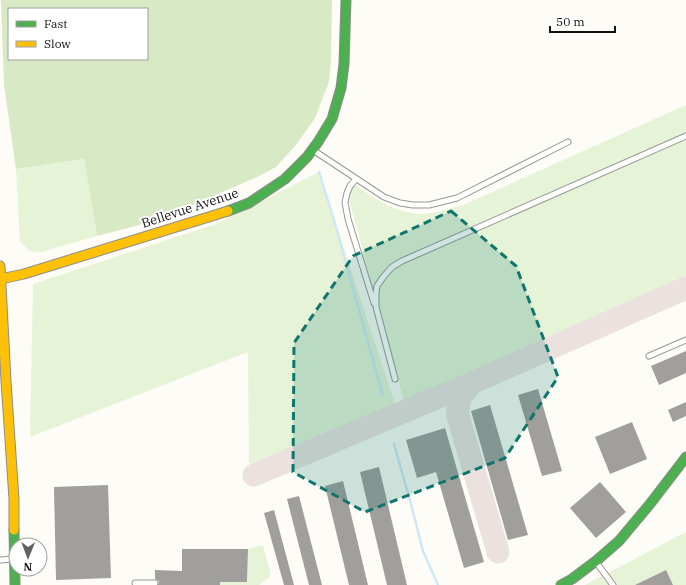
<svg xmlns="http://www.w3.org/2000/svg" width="686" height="585" viewBox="0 0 686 585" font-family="'IBM Plex Serif',serif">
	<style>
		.green { fill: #e7f3d7 }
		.forest { fill: #d8eac5; fill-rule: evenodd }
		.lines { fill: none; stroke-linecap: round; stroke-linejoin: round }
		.stream { stroke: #cde8f7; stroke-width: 2.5 }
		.taxiway { stroke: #ebe1df; stroke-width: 23 }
		.building { fill: #a19f9c }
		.lane-casing { stroke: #979795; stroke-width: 7 }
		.fast-casing { stroke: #8e8d8b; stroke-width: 11 }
		.slow-casing { stroke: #8e8d8b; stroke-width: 11 }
		.lane { stroke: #fffffe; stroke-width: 5 }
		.fast { stroke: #4caf50; stroke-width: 9 }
		.slow { stroke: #ffc107; stroke-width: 9 }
		.marked { fill: #0f766e; fill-opacity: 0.2; stroke: #0f766e; stroke-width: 3; stroke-dasharray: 8 5; stroke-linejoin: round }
		.labels { text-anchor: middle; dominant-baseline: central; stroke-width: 4; stroke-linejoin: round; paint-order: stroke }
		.street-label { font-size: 13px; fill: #111; stroke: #fff }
	</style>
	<rect width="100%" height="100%" fill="#fdfcf7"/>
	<g class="green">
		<path d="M 686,105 L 686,277 L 404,402 L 349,200 L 350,192 L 354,184 C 374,198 395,213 421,214 C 432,214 451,208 463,205 Z"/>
		<path d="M 84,159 L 97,236 L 41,252 C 30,252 27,250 20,241 L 16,169 Z"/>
		<path d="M 319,172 L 396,407 L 249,464 L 248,352 L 30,437 L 33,284 L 216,224 Z"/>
		<path d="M 686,532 L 686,585 L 585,585 Z"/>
		<path d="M 263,545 L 270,572 L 270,577 L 259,585 L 220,585 L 220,582 L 247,582 L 248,549 Z"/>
	</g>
	<path class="forest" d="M 1,0 L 332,0 L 331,61 L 329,82 L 315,118 L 296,145 L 276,167 L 257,177 L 181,210 L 136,226 L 97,236 L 84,159 L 16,169 L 4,85 ZM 9,9 L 147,9 L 147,59 L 9,59 Z"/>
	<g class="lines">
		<g class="stream">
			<path d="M 319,172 L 334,220 L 382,393"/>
			<path d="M 394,444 L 411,504 L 423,551 L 438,585"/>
		</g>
		<g class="taxiway">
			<path d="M 472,383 C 461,394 457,400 458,416 L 498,552"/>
			<path d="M 254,475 L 472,383 L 686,288"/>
		</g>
	</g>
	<g class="building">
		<path d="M 686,351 L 686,373 L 659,385 L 651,366 Z"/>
		<path d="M 538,389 L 562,471 L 542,476 L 518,395 Z"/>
		<path d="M 686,402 L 686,416 L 673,422 L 668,410 Z"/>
		<path d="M 490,405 L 528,535 L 508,540 L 471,411 Z"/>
		<path d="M 632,422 L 647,459 L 610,474 L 595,437 Z"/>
		<path d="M 445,428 L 484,562 L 464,568 L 436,472 L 417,478 L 406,440 Z"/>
		<path d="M 379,467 L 407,585 L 387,585 L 360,472 Z"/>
		<path d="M 343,481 L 368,585 L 349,585 L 325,486 Z"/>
		<path d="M 600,482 L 626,512 L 596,538 L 570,508 Z"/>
		<path d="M 108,485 L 111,578 L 56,580 L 54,487 Z"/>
		<path d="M 299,496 L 322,585 L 309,585 L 287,499 Z"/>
		<path d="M 274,510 L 294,585 L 284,585 L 264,513 Z"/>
		<path d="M 182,549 L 248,549 L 247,582 L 220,582 L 220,585 L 158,585 L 159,581 L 155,579 L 155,570 L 182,571 Z"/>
		<path d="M 666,570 L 673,585 L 635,585 Z"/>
	</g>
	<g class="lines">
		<g class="lane-casing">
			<g id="lane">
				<path d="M 313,150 L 384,197 L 400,203 L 413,205 L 429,205 L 457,198 L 568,142"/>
				<path d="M 356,179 L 350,186 L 347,193 L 345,202 L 348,219 L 374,303"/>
				<path d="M 649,356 L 686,340"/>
				<path d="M 395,379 L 376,307 L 376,293 L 377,286 L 384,276 L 392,267 L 402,261 L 686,136"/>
				<path d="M 0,560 L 13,559"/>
				<path d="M 596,562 L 613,585"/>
				<path d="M 135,583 L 155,583"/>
			</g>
		</g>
		<g class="fast-casing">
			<g id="fast">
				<path d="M 228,211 L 249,203 L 285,179 L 307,157 L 318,142 L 332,119 L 341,88 L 344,64 L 346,0"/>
				<path d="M 14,530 L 15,585"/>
				<path d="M 561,585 L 572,579 L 596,561 L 619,541 L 650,504 L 686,457"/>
			</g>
		</g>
		<g class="slow-casing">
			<g id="slow">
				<path d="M 0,266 L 6,381 L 14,499 L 14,530"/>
				<path d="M 1,279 L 24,274 L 228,211"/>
			</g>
		</g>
		<use href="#lane" class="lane"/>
		<use href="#fast" class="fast"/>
		<use href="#slow" class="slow"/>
	</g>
	<path class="marked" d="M 451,211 L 516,266 L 558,377 L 505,458 L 365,512 L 293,472 L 294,343 L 353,256 Z"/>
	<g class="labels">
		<g class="street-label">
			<text transform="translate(190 208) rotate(-18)">Bellevue Avenue</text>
		</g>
	</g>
	<rect x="8" y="8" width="140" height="52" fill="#ffffff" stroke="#a0a0a0"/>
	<rect x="16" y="21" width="20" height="6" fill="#4caf50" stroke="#a0a0a0"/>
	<text x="44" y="28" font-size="12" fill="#111111">Fast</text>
	<rect x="16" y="41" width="20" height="6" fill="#ffc107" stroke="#a0a0a0"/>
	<text x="44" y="48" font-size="12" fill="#111111">Slow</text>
	<g transform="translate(28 557) rotate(181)"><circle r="19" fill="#ffffff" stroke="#a0a0a0"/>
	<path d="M0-3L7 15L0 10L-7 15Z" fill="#646362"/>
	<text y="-6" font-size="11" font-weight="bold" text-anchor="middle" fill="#111111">N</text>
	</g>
	<path d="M550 26v6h65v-6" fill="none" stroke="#111111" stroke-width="2"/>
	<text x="556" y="26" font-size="12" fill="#111111" stroke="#ffffff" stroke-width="3" paint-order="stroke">50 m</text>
</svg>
